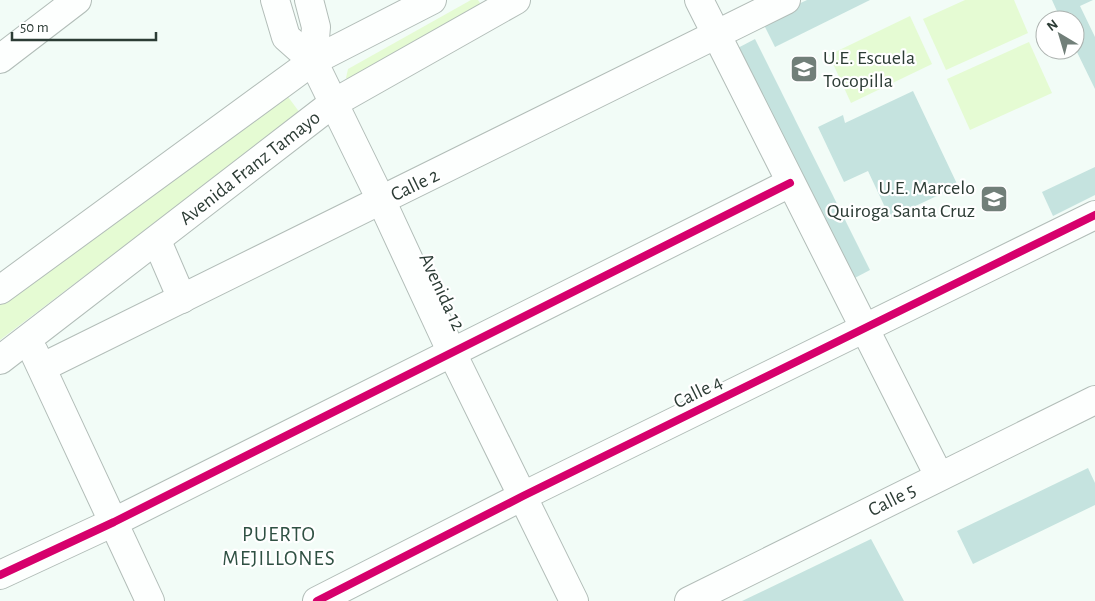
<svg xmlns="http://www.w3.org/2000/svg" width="1095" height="601" viewBox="0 0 1095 601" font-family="'Alegreya Sans',sans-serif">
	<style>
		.green { fill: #e5fbd3 }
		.building { fill: #c5e3df }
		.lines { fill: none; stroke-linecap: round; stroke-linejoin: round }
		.minor-casing { stroke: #b2bdb8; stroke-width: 30 }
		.major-casing { stroke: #b2bdb8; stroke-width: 30 }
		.minor { stroke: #fdfffe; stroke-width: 28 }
		.major { stroke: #fdfffe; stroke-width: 28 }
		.cycleway-casing { stroke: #fff; stroke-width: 11 }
		.cycleway { stroke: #d6006c; stroke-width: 8 }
		.labels { text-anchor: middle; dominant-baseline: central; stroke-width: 4.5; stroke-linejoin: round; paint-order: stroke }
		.poi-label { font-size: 20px; fill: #2c3c35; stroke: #fff; text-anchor: start }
		.street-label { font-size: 20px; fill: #2c3c35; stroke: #fff }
		.neighbourhood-label { font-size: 21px; letter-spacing: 1px; fill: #2f5143; stroke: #fff }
	</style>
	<rect width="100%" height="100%" fill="#f2fcf7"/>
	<g class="green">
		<path d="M 471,0 L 478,0 L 482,6 L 350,82 L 346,78 L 348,69 Z"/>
		<path d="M 965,0 L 1014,0 L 1028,33 L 946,70 L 923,19 Z"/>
		<path d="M 910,16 L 932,64 L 851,103 L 829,55 Z"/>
		<path d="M 1029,42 L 1052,93 L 970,130 L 947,79 Z"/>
		<path d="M 283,90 L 300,113 L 0,340 L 0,304 Z"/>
	</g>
	<g class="building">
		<path d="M 807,0 L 870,0 L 775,47 L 762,21 Z"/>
		<path d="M 1052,0 L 1093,0 L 1080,6 L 1095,37 L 1095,89 L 1075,48 L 1075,20 L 1061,20 Z"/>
		<path d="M 755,39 L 870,270 L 849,281 L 732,51 Z"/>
		<path d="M 913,91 L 958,186 L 890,218 L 868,171 L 844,182 L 818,127 L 843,115 L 845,123 Z"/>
		<path d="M 1095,167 L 1095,195 L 1053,216 L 1042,192 Z"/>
		<path d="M 1088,468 L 1095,483 L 1095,505 L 973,564 L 957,531 Z"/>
		<path d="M 871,539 L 904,601 L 742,601 Z"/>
	</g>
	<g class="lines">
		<g class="minor-casing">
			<g id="minor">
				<path d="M 275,0 L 286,37 L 313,61 L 382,202 L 452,353 L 574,601"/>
				<path d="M 309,0 L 316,27 L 313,61"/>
				<path d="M 699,0 L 939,476"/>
				<path d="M 0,59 L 77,0"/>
				<path d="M 157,241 L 182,299"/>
				<path d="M 34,352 L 150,601"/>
				<path d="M 43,367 L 786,0"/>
				<path d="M 0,575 L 114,522 L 790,183"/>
				<path d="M 317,601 L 523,496 L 1095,215"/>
				<path d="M 689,601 L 1095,400"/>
			</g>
		</g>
		<g class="major-casing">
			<g id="major">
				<path d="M 0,290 L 313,61 L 432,0"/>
				<path d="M 0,360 L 332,104 L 516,0"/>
			</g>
		</g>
		<use href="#minor" class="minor"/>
		<use href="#major" class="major"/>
		<g class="cycleway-casing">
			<g id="cycleway">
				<path d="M 0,575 L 114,522 L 790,183"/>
				<path d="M 317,601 L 523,496 L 1095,215"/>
			</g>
		</g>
		<use href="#cycleway" class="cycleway"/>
	</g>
	<defs>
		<g id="school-square" transform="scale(1.4375)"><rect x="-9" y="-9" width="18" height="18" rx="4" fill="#717f79" stroke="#fff"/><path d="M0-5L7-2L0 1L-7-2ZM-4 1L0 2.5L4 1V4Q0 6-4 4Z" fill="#fff"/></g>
	</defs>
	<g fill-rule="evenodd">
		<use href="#school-square" x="804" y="69"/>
		<use href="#school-square" x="994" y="199"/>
	</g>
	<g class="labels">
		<g class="poi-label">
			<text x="823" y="58">U.E. Escuela<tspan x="823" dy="23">Tocopilla</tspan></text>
			<text x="975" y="188" text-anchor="end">U.E. Marcelo<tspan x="975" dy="23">Quiroga Santa Cruz</tspan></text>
		</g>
		<g class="street-label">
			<text transform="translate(250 168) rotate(-38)">Avenida Franz Tamayo</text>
			<text transform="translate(415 185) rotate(-26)">Calle 2</text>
			<text transform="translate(442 292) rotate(65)">Avenida 12</text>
			<text transform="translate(698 392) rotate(-26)">Calle 4</text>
			<text transform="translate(892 500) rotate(-27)">Calle 5</text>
		</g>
		<g class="neighbourhood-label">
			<text x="279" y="534">PUERTO<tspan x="279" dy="24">MEJILLONES</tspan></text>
		</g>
	</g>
	<g transform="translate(1060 35) rotate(322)"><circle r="24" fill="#ffffff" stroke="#abb1ae"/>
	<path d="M0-4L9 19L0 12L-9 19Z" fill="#717f79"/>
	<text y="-8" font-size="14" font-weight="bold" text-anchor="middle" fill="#2c3c35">N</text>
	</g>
	<path d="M12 32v8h144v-8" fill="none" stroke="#2c3c35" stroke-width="2.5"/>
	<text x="20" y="32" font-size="15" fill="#2c3c35" stroke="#ffffff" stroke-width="4" paint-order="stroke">50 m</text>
</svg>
